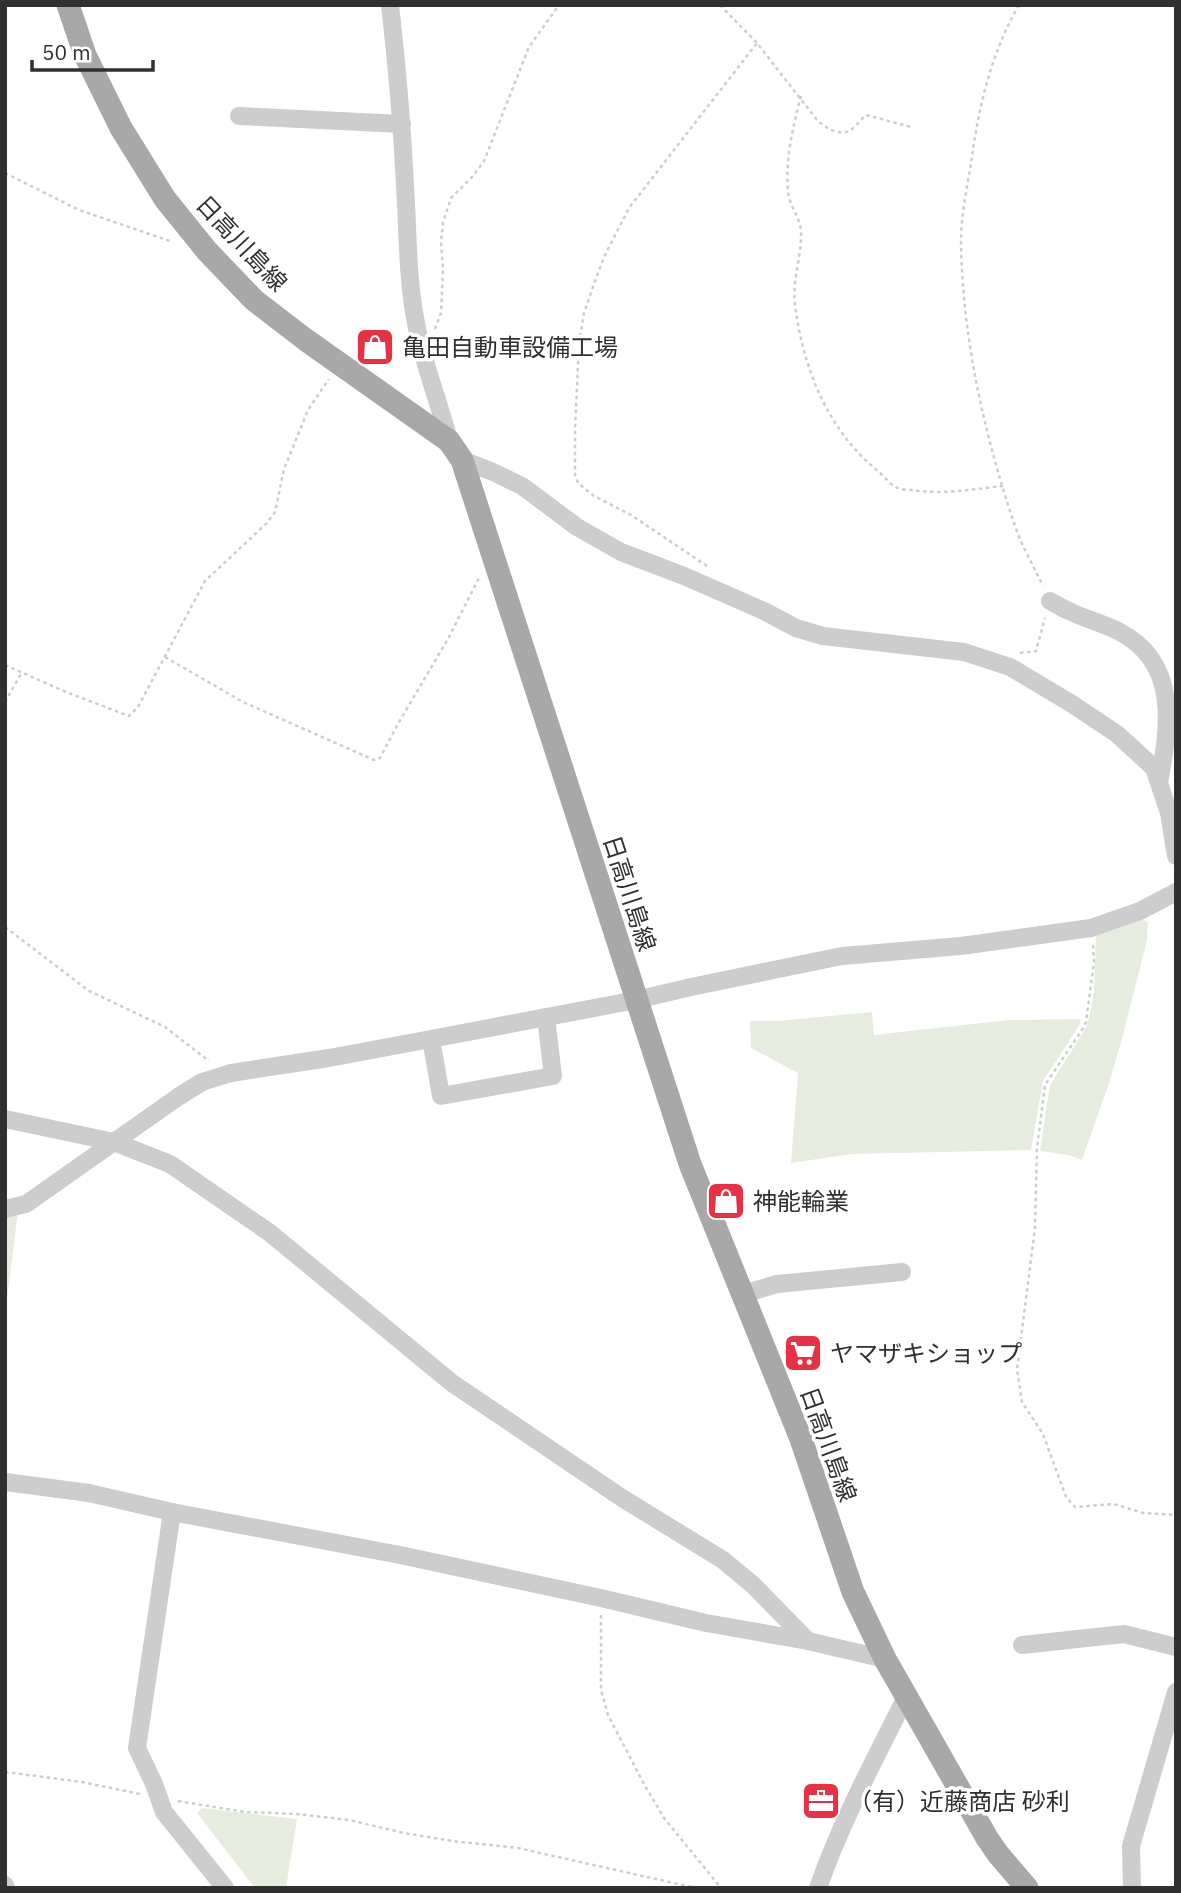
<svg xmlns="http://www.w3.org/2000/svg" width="1181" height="1893" viewBox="0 0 1181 1893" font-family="'IBM Plex Sans','Noto Sans JP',sans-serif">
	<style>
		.green { fill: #e7edde }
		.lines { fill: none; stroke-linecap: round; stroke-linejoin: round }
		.path { stroke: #cdcdcd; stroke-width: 2.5; stroke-dasharray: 3.5 3.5; stroke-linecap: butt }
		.minor { stroke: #cdcdcd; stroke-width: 18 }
		.major { stroke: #a8a8a8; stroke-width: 23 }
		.labels { text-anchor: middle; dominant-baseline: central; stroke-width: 7; stroke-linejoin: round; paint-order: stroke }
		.street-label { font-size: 24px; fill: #303030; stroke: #fff }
		.poi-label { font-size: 24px; fill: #303030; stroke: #fff; text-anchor: start }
	</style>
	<rect width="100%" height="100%" fill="#fff"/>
	<g class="green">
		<path d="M 1138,917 L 1148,922 L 1147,940 L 1123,1035 L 1110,1080 L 1082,1160 L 1069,1155 L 1040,1151 L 1050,1085 L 1087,1026 L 1094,993 L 1096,934 Z"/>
		<path d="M 872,1012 L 874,1035 L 1009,1020 L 1081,1019 L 1080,1024 L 1043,1081 L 1031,1150 L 852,1154 L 791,1163 L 798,1073 L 751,1048 L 750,1021 L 777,1021 Z"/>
		<path d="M 18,1211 L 5,1315 L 5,1214 Z"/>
		<path d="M 202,1808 L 297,1819 L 286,1888 L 255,1888 L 197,1813 Z"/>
	</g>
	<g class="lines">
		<g class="path">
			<path d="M 720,5 L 757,43 L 817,120 C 825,127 837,136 849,131 C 855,128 861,119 866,115 L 911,127"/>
			<path d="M 1019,5 C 992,51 979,105 972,157 C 968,184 961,214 961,241 C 962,335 984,434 1014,523 C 1021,545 1033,565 1043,586"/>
			<path d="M 801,96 C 793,126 785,160 788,191 C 789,205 800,217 801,231 C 802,256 792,279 795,305 C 803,368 828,431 878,471 C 884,476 891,486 898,488 C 902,490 909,490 913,490 C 943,495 973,489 1003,486"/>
			<path d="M 5,173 L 79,210 L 173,242"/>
			<path d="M 435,329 L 441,313 L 443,269 L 441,243 L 443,222 L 451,198 L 472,177 L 484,161 L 529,47 L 559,5"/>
			<path d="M 707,566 L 631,515 L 594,496 L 578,483 L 575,475 L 575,430 L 579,344 L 584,313 L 594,284 L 604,257 L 629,208 L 757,43"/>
			<path d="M 1020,653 L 1036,651 L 1045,618"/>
			<path d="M 165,657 L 243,702 L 374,760 L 380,758 L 399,722 L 448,639 L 480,576"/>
			<path d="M 5,665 L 66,692 L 129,716 L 138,707 L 205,581 L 267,523 L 275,512 L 284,469 L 308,410 L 329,379"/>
			<path d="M 5,702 L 22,672"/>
			<path d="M 5,927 L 89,991 L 165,1027 L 209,1061"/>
			<path d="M 1093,945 L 1094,962 L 1086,1022 L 1082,1030 L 1045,1085 L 1037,1148 L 1035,1228 L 1017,1369 L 1022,1402 L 1043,1434 L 1066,1497 L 1075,1507 L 1114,1504 L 1143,1513 L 1176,1515"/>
			<path d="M 601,1615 L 601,1690 L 608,1715 L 644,1784 L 664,1818 L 721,1888"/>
			<path d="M 5,1772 L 82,1782 L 140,1794"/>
			<path d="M 178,1801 L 245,1812 L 298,1814 L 349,1820 L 404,1833 L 452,1841 L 518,1848 L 696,1888"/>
		</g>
		<g class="minor">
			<path d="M 390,5 C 397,65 402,125 405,185 C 408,231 407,278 416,323 C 423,364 439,401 449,441"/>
			<path d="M 239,116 L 402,124"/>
			<path d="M 462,460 L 493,472 L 522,486 L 577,527 L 621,552 L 684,576 L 764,611 L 796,628 L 823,636 L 964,652 L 1010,667 L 1072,704 L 1117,734 L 1154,768 L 1169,813 L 1176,856"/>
			<path d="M 1050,601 C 1056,604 1062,608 1069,611 C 1085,619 1103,623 1118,631 C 1180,662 1169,727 1159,783"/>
			<path d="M 431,1039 L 441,1096 L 553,1076 L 546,1017"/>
			<path d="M 5,1119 L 114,1142 L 170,1164 L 270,1233 L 452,1383 L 622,1498 L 723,1560 L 753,1585 L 808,1641"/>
			<path d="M 5,1209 L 26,1204 L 178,1097 L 202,1082 L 231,1073 L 329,1058 L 431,1039 L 636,1000 L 691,987 L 842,956 L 961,946 L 1091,928 L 1140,911 L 1176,892"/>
			<path d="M 743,1294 L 777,1284 L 902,1272"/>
			<path d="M 5,1482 L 89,1493 L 172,1512 L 400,1555 L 601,1598 L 706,1623 L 808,1641 L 885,1659"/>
			<path d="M 172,1512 L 137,1748 L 154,1784 L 164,1812 L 225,1888"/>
			<path d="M 1022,1645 L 1124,1634 L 1176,1647"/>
			<path d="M 5,1885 L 6,1888"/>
			<path d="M 818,1888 C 841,1822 875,1759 906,1697"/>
			<path d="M 1132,1888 L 1131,1846 L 1176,1692"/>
		</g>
		<path class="major" d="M 68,5 L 85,55 L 121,128 L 165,199 L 207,251 L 254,300 L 306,340 L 449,441 L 462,460 L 690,1164 L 801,1439 L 853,1592 L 885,1659 L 987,1838 L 998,1854 L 1027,1888"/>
	</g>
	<defs>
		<g id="shop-square" transform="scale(2.0125)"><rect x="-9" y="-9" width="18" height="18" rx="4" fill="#e93145" stroke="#fff"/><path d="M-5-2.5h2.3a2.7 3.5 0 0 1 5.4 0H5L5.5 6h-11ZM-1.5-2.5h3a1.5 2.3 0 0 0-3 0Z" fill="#fff"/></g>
		<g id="supermarket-square" transform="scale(2.0125)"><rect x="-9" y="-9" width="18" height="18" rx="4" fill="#e93145" stroke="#fff"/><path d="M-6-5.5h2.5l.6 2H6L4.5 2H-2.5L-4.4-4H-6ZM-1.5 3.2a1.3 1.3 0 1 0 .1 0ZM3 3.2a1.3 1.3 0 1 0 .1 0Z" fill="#fff"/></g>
		<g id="office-square" transform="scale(2.0125)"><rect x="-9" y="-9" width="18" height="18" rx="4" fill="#e93145" stroke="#fff"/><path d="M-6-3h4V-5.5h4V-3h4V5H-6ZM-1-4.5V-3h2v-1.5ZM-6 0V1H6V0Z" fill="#fff"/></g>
	</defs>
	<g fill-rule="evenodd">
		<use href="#shop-square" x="375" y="347"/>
		<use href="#shop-square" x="726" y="1201"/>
		<use href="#supermarket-square" x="803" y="1353"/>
		<use href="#office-square" x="821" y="1801"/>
	</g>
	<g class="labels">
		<g class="street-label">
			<text transform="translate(242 243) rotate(47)">日高川島線</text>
			<text transform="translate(630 893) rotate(72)">日高川島線</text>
			<text transform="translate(829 1444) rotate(70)">日高川島線</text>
		</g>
		<g class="poi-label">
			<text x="402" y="347">亀田自動車設備工場</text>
			<text x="753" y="1201">神能輪業</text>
			<text x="830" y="1353">ヤマザキショップ</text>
			<text x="848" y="1801">（有）近藤商店 砂利</text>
		</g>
	</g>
	<rect width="1181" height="1893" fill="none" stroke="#303030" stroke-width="14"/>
	<path d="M32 60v10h121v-10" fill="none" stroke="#303030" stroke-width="3.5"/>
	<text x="42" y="60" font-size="21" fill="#303030" stroke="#ffffff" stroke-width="5" paint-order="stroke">50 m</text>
</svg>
